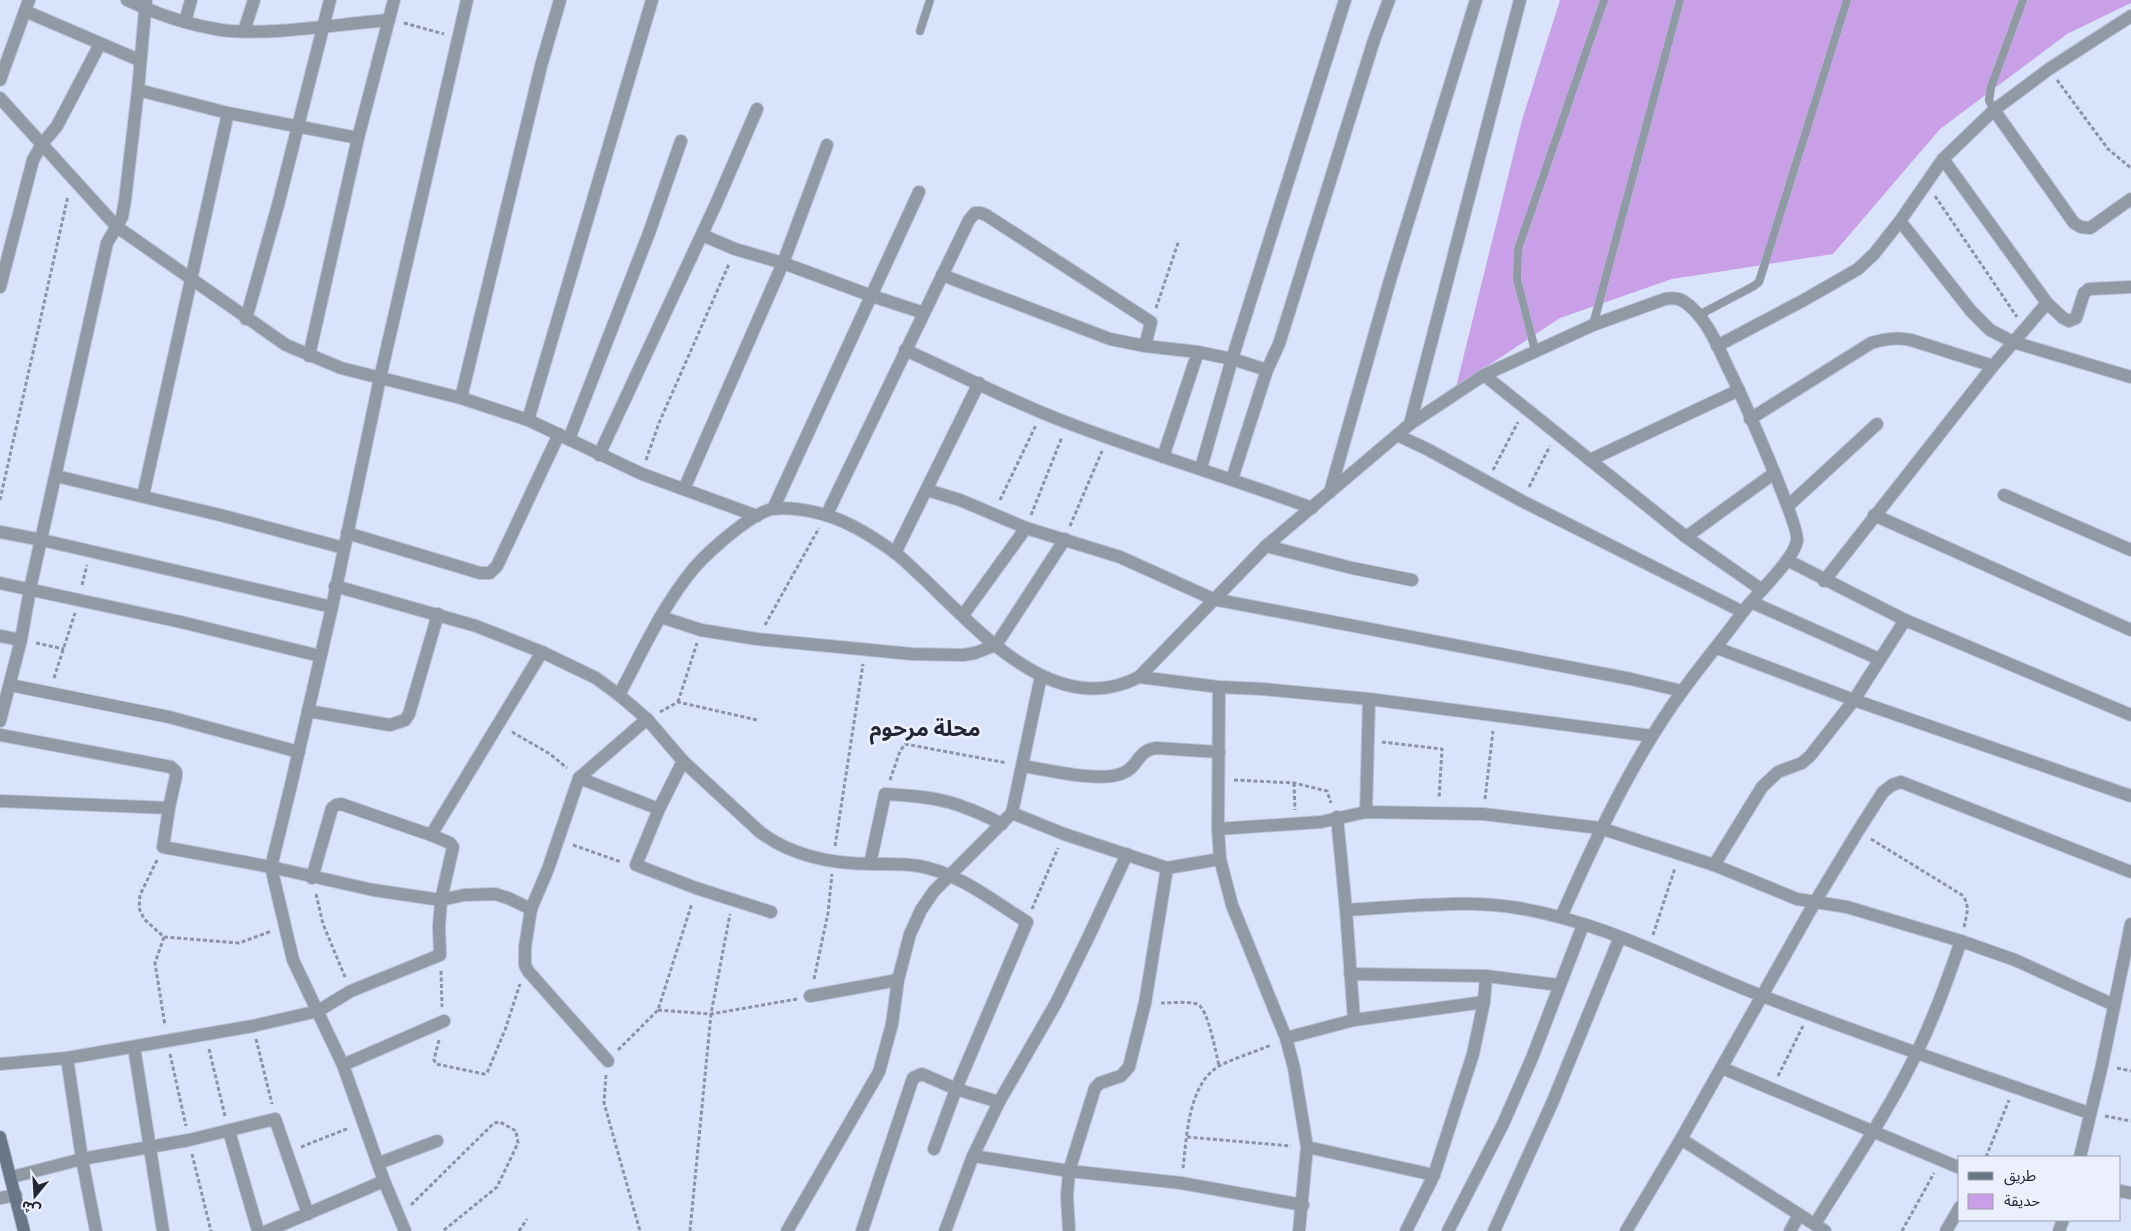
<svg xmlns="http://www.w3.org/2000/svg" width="2131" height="1231" viewBox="0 0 2131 1231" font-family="'Titillium Web','Noto Sans Arabic',sans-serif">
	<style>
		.green { fill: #c99fe8 }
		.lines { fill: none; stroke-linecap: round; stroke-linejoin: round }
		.lane-casing { stroke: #b9c1d8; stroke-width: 9 }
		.street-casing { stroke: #b9c1d8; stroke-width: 14 }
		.secondary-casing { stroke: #b9c1d8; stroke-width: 14 }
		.path { stroke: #8c93a6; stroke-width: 3; stroke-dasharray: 4 2.5; stroke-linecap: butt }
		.lane { stroke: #909aa5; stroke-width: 8 }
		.street { stroke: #909aa5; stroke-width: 12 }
		.secondary { stroke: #687687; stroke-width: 12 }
		.labels { text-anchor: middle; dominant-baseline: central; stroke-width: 5; stroke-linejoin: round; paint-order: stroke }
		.district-label { font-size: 22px; font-weight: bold; fill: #232733; stroke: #ecf0fd }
	</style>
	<rect width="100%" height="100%" fill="#dae3fc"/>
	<path class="green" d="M 1560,0 L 2131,0 L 2131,3 L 2067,34 L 1940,129 L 1833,254 L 1672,279 L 1560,318 L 1456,387 L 1522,120 Z"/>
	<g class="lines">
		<g class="lane-casing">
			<g id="lane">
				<path d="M 920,31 L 930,0"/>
				<path d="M 1994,110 L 1989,100 L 1991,87 L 2023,0"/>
				<path d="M 1699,315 L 1754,286 L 1759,282 L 1847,0"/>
				<path d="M 1593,325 L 1680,0"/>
				<path d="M 1535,350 L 1517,279 L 1518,249 L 1604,0"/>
			</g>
		</g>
		<g class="street-casing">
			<g id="street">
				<path d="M 127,0 C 156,14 189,25 221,30 C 270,36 338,24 389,20"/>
				<path d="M 25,11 L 139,60"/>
				<path d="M 185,22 L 191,0"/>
				<path d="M 244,31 L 254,0"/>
				<path d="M 0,80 L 29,0"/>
				<path d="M 138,90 L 228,113 L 358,138"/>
				<path d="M 0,98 L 117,227 L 286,345 L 341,368 L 461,398 L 528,420 L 642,474 L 757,516"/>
				<path d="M 1994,110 L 2074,223 L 2081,227 L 2090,228 L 2131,199"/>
				<path d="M 1943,159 L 2047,303 L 2063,318 L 2069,321 L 2076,318 L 2084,293 L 2089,289 L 2131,287"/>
				<path d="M 1900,221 L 1971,311 L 1990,330 L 2013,342 L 2131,377"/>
				<path d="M 702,235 L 735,249 L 783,263 L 872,296 L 924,313"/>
				<path d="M 942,275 L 1110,339 L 1145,346 L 1198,352 L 1232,359 L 1267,370"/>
				<path d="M 0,287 L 33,160 L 42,144 L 57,126 L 100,44"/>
				<path d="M 246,319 L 278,205 L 330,0"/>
				<path d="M 1717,346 L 1804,300 L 1858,269 L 1874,254 L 1900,221 L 1943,159 L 1994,110 L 2049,69 L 2131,16"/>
				<path d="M 905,350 C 959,374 1012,402 1068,423 C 1149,454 1231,478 1312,508"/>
				<path d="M 309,356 L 358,138 L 394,0"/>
				<path d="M 1484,375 L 1686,537 L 1762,590"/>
				<path d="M 461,398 L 541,66 L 560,0"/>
				<path d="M 1750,419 L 1871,343 C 1885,339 1896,337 1911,340 L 1993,366"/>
				<path d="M 528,420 L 652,0"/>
				<path d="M 1410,424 L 1520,0"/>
				<path d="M 1397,435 L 1427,449 L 1522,501 L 1743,612"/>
				<path d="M 569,439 L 649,233 L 681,141"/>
				<path d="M 599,455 L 716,204 L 757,109"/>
				<path d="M 1163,457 L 1198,352"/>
				<path d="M 1590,460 L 1739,390"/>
				<path d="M 1201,468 L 1232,359 L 1345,0"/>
				<path d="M 56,476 L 220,515 L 344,548"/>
				<path d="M 1232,479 L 1267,370 L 1279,344 L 1374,40 L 1389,0"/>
				<path d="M 684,489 L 783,263 L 827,145"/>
				<path d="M 927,490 L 960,500 L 1026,528 L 1120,557 L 1213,599 L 1631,679 L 1682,691"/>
				<path d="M 1330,492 L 1390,280 L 1476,0"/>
				<path d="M 2004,495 L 2131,550"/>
				<path d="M 143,496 L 228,113"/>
				<path d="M 1788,506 L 1877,424"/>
				<path d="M 773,509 L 919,192"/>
				<path d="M 827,514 L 969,220 L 975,213 L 981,213 L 986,215 L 1151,322 L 1145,346"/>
				<path d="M 1874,515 L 2131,630"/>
				<path d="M 0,532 L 42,540 L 332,607"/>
				<path d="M 347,533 L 480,573 L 490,573 L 497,566 L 559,434"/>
				<path d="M 1686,537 L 1773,474"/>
				<path d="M 1266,546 L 1352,568 L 1412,580"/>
				<path d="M 895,553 L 979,383"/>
				<path d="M 1824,581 L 1993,366 L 2047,303"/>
				<path d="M 0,583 L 181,622 L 320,656"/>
				<path d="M 335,586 L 476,626 L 542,652 L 596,678 L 619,695 L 647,719 L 683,761 L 760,832 C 793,857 833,864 873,864 C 888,864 903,863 919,866 C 959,873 993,901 1027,922 L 956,1089 L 934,1149"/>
				<path d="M 1751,602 L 1879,659"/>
				<path d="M 963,615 L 1026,528"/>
				<path d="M 661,617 L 701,630 L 757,639 L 912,654 L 963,655 L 975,653 L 996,645 L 1065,539"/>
				<path d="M 1905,620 L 2131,715"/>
				<path d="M 0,636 L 21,640"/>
				<path d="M 1717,648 L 1854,700 L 2131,796"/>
				<path d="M 1139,677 L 1219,687 L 1263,689 L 1369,699 L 1652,736"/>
				<path d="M 10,685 L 169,717 L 299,752"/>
				<path d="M 1219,687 L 1218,829 L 1220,859 L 1232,905 L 1286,1038 L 1294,1068 L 1307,1147 L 1299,1231"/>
				<path d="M 619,695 C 642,652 663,605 694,568 C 709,551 750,514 772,509 C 785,507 801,509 814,512 C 843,518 869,534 894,552 C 904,559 913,569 922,577 C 977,629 1055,721 1139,677 L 1266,546 L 1410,424 L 1484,375 L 1593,325 L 1665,299 C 1671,298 1678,298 1683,301 C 1706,315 1718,347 1729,370 C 1740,392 1800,526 1797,541 C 1793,561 1755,595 1742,613 C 1718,646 1690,678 1667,713 C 1624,777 1592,847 1561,917"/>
				<path d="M 308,711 L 390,725 L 405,720 L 409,714 L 438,614"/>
				<path d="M 0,721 L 21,640 L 30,589 L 107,243 L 122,217 L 125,200 L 138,90 L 146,0"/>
				<path d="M 0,735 L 171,767 L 176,772 L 176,776 L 169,808"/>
				<path d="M 683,761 L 659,809 L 636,865 L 696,888 L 771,912"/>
				<path d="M 1023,766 C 1048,770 1101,783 1123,773 C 1139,767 1136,751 1156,748 L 1219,752"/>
				<path d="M 579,778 L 659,809"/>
				<path d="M 0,801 L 169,808 L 163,847 L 271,867 L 373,890 L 441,900 L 464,895 L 495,894 L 508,898 L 531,909"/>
				<path d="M 1366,812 L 1369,699"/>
				<path d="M 1012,813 L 1064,834 L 1167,868 L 1220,859"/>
				<path d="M 1337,817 L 1346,910 L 1354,1020"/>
				<path d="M 1218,829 L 1321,822 L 1366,812 L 1483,814 L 1600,828 L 1714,865 L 1797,899 L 1847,907 L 1961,941 L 2015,960 L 2114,1005"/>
				<path d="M 870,864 L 885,794 C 912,796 941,797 966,808 C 978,812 990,818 1002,824"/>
				<path d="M 1714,865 L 1762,787 L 1778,772 L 1802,763 L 1810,756 L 1854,700 L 1905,620 L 1787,560"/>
				<path d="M 312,878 L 332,808 L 336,805 L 341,804 L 431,835 L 542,652"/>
				<path d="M 1346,910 C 1403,907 1462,899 1518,908 C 1605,922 1683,966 1765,997 C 1872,1039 1981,1075 2089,1113"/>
				<path d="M 1350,974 L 1486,976 L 1559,985"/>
				<path d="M 810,996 L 898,980"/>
				<path d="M 1286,1038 L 1354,1020 L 1484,1002"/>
				<path d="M 134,1047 L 163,1231"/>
				<path d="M 67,1058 L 82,1159 L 96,1231"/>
				<path d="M 608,1061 L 528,971 L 525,965 L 525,947 L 531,909 L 548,869 L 579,778 L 647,719"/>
				<path d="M 0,1064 L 67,1058 L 253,1026 L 318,1011 L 351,991 L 440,955 L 439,927 L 441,900 L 453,847 L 450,843 L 431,835"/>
				<path d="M 343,1065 L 444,1021"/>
				<path d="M 1722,1068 L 1960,1168"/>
				<path d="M 229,1131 L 258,1231"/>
				<path d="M 1681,1139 L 1825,1231"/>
				<path d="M 1307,1147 L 1434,1175"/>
				<path d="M 973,1156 L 1069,1171 L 1181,1183 L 1303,1205"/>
				<path d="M 2080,1157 L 2102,1065 L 2131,924"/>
				<path d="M 379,1163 L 437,1141"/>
				<path d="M 12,1177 L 82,1159 L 189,1140 L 275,1119 L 308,1214"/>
				<path d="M 2120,1191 L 2131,1193"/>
				<path d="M 0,1198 L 16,1195"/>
				<path d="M 1815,1224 C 1850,1167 1889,1111 1918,1050 C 1935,1015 1948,978 1961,941"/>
				<path d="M 267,1231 L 384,1181"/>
				<path d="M 405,1231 L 384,1181 L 343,1065 L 293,960 L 271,867 L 291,785 L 332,607 L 380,378 L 467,0"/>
				<path d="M 787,1231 L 879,1072 L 892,1024 L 898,980 L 910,934 L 921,910 L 934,891 L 1012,813 L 1041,676"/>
				<path d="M 862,1231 L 913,1078 L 922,1074 L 956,1089 L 999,1102"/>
				<path d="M 945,1231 L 973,1156 L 999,1102 L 1056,1003 L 1088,938 L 1127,854"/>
				<path d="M 1069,1231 L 1067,1197 L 1069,1171 L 1095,1088 L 1100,1083 L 1121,1076 L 1129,1067 L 1145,1003 L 1167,868"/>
				<path d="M 1406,1231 L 1434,1175 L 1473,1054 L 1484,1002 L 1486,976"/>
				<path d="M 1448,1231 L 1503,1124 L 1532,1058 L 1583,925"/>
				<path d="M 1494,1231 L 1553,1101 L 1620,937"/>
				<path d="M 1626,1231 L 1681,1139 L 1815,902 L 1858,831 L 1883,792 L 1892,785 L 1901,782 L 2131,872"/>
				<path d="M 1790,1231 L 1799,1215"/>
				<path d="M 1946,1231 L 1960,1207"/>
				<path d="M 2059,1231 L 2063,1220"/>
			</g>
		</g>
		<g class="secondary-casing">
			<path id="secondary" d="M 0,1137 L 24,1231"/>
		</g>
		<g class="path">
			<path d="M 404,23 L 444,34"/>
			<path d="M 2057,80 L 2108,149 L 2131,168"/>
			<path d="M 1935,196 L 2017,317"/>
			<path d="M 1156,308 L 1179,240"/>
			<path d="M 646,460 L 659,423 L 729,264"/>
			<path d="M 1493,470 L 1518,422"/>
			<path d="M 1529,487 L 1550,446"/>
			<path d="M 0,500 L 68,196"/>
			<path d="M 1000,500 L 1036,425"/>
			<path d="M 1031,515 L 1062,437"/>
			<path d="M 1070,526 L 1102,451"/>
			<path d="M 82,585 L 87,565"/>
			<path d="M 765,625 L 819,528"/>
			<path d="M 36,643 L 64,649"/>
			<path d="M 54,678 L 75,613"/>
			<path d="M 678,702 L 697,643"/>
			<path d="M 660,712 L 678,702 L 757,720"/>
			<path d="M 512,732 L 550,754 L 567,768"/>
			<path d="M 1382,742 L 1442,749 L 1439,799"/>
			<path d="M 890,780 L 900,751 L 905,744 L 1007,763"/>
			<path d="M 1234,780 L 1294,783 L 1327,791 L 1331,803"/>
			<path d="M 1294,783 L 1295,810"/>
			<path d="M 1485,799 L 1493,731"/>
			<path d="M 1871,839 L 1962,895 C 1971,905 1966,916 1964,928"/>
			<path d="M 573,845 L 621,862"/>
			<path d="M 835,846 L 863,664"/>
			<path d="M 157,860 L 140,895 L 139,908 L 144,919 L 164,937 L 239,943 L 272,931"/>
			<path d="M 316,894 L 323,924 L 345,977"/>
			<path d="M 1032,909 L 1058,848"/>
			<path d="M 1653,935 L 1675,868"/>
			<path d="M 164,937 L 155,963 L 165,1026"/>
			<path d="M 441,971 L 442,1007"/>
			<path d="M 814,979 L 828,913 L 832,874"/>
			<path d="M 1161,1003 C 1172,1003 1186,1001 1197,1004 C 1208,1007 1216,1054 1219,1066"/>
			<path d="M 658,1010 L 711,1014 L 797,999"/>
			<path d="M 256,1039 L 272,1104"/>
			<path d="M 439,1040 L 434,1060 L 436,1064 L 484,1074 L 487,1073 L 505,1030 L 520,984"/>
			<path d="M 209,1049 L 225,1116"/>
			<path d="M 618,1050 L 658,1010 L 692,903"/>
			<path d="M 170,1054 L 186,1126"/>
			<path d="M 2117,1068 L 2131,1071"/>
			<path d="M 606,1075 L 604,1103 L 640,1231"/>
			<path d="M 1778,1076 L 1803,1026"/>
			<path d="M 2105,1116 L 2131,1121"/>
			<path d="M 1187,1137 L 1291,1146"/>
			<path d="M 301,1147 L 349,1128"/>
			<path d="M 192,1154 L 211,1231"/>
			<path d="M 1986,1157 L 2009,1100"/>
			<path d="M 1183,1168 C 1187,1136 1188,1082 1221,1065 C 1237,1057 1255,1052 1271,1045"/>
			<path d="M 411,1205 L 494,1123 L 500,1122 L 516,1131 L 518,1143 L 497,1187 L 443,1231"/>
			<path d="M 519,1231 L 527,1219"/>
			<path d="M 690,1231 L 711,1014 L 730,914"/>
			<path d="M 1902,1231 L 1934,1173"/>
		</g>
		<use href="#lane" class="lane"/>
		<use href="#street" class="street"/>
		<use href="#secondary" class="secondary"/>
	</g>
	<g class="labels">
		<g class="district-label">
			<text x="925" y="728">محلة مرحوم</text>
		</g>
	</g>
	<rect x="1958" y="1156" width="162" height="65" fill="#ecf0fd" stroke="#9ca0ac"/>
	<rect x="1968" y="1172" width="25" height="8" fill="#687687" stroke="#9ca0ac"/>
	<text x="2004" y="1181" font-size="15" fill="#232733">طريق</text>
	<rect x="1968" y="1194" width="25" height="15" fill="#c99fe8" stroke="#9ca0ac"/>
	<text x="2004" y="1206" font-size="15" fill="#232733">حديقة</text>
	<g transform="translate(35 1196) rotate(198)" stroke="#ecf0fd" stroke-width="4" paint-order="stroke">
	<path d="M0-4L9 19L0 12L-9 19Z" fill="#232733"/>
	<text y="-8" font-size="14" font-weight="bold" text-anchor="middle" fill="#232733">ش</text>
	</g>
</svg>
